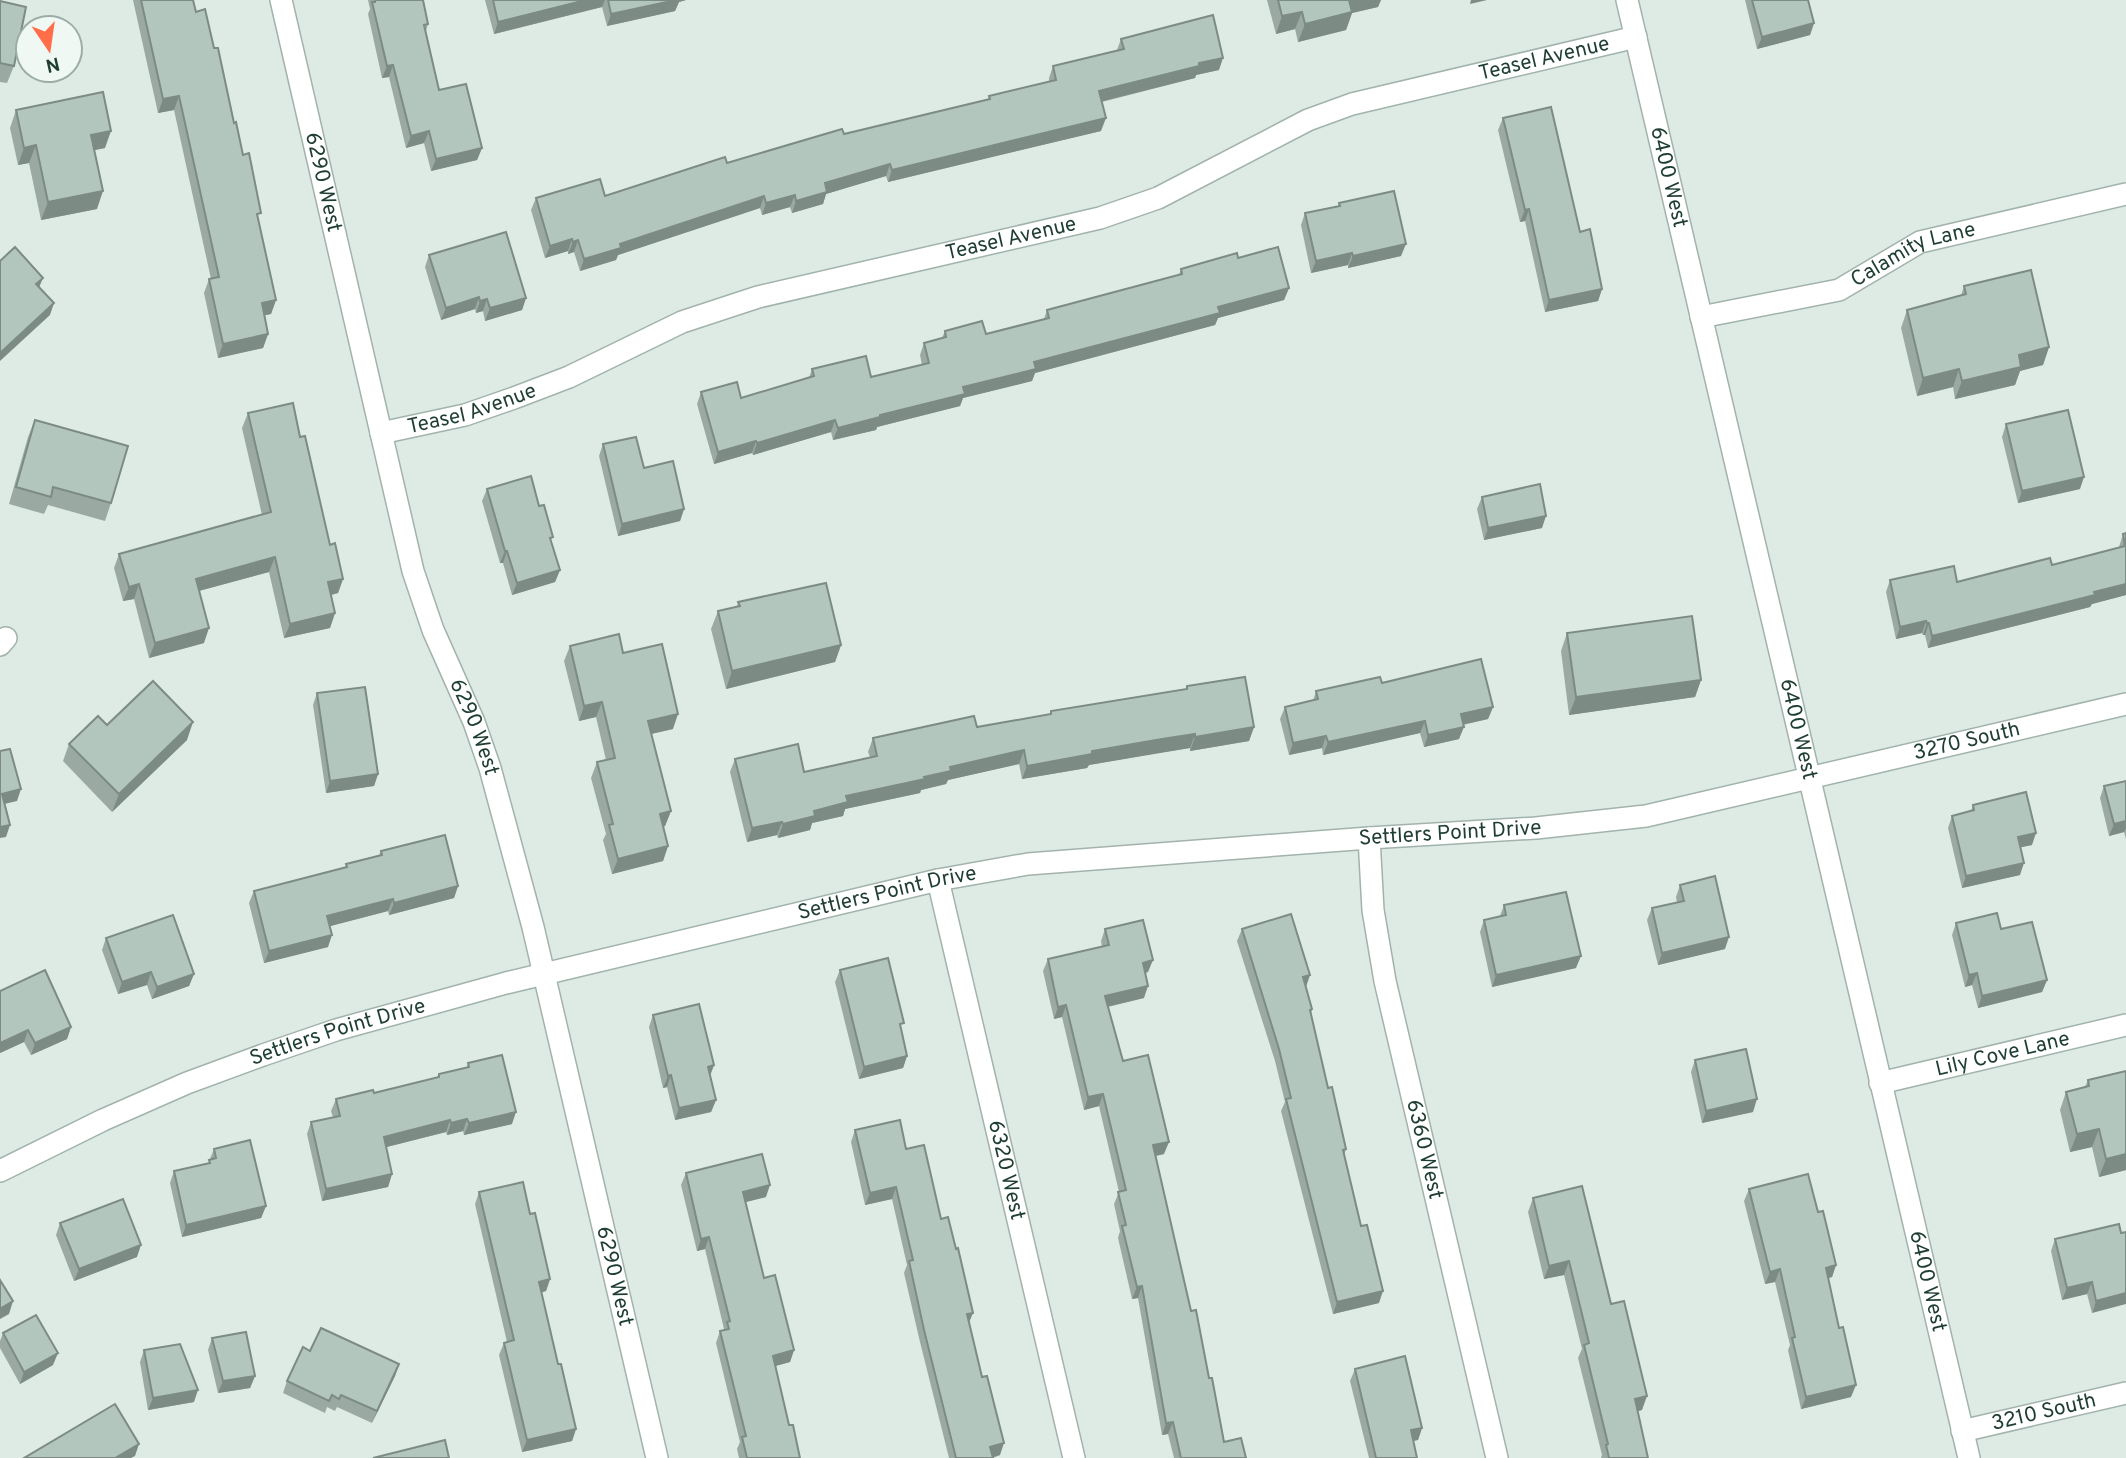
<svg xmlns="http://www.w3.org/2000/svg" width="2126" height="1458" viewBox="0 0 2126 1458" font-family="Overpass,sans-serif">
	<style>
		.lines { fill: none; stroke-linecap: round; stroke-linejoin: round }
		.minor-casing { stroke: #a1b3ac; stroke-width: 24 }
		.tertiary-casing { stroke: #a1b3ac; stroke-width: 24 }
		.minor { stroke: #fff; stroke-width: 21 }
		.tertiary { stroke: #fff; stroke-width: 21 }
		.wall { fill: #9aaaa3 }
		.shaded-wall { fill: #7d8b85 }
		.building { fill: #b3c6be; stroke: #7d8b85; stroke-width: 2 }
		.labels { text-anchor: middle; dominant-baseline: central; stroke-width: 5; stroke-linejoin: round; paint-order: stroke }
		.street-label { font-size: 21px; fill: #1e3d33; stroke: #eff8f3 }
	</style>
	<rect width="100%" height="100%" fill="#deebe5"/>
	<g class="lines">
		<g class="minor-casing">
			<g id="minor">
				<path id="s1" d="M 281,0 L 413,571 L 433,630 L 474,722 L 490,768 L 533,927 L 657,1458"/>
				<path id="s2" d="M 1701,317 L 1839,290 L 1920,242 L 2126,194"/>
				<path id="s3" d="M 381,433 L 465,415 L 514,398 L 569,377 L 682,322 L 758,297 L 1100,218 L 1158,198 L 1308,120 L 1352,104 L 1636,37"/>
				<path d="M 0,645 L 6,638"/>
				<path id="s4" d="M 1369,838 L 1373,910 L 1385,981 L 1497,1458"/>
				<path id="s5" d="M 938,880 L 1074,1458"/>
				<path id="s6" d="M 1880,1083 L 2126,1025"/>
				<path id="s7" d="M 0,1171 L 103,1120 L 187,1083 L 263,1055 L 336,1030 L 506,983 L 938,880 L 1028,864 L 1369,838 L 1536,828 L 1646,816 L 2126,704"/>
				<path id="s8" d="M 1962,1431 L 2126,1393"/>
			</g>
		</g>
		<g class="tertiary-casing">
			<g id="tertiary">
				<path id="s9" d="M 1627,0 L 1969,1458"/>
			</g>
		</g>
		<use href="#minor" class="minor"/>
		<use href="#tertiary" class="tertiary"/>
	</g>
	<g class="wall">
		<path d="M 133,0 L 193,0 L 196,12 L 214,48 L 234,123 L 259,221 L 276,300 L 271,314 L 264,315 L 268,334 L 263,348 L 218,358 L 204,293 L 209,279 L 211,279 L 174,110 L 158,113 Z"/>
		<path d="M 368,0 L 423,0 L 428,24 L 426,31 L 439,90 L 482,148 L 477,160 L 431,171 L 424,143 L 406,148 L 389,77 L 382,78 L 368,14 L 370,9 Z"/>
		<path d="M 485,0 L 686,0 L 679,2 L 675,11 L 607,26 L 602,7 L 494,34 Z"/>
		<path d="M 1267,0 L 1381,0 L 1378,7 L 1352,13 L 1346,30 L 1298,42 L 1295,29 L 1276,34 Z"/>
		<path d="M 1745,0 L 1808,0 L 1814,23 L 1810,35 L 1757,49 Z"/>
		<path d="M 0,1 L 14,66 L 7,83 L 0,82 Z"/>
		<path d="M 1121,39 L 1219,70 L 1196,75 L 1195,78 L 1102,102 L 1101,131 L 888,182 L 886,176 L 826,194 L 823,204 L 792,213 L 790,207 L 762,215 L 760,208 L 618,255 L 616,260 L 580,271 L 574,252 L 568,254 L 568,251 L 545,258 L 531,210 L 536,198 L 605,196 L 727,163 L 988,100 L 989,96 L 1049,81 L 1049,78 L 1053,66 L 1117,50 Z"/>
		<path d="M 16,110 L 105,148 L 94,150 L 97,209 L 41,220 L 29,163 L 18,165 L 10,128 Z"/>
		<path d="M 1503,118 L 1580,232 L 1602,289 L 1598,301 L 1545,312 L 1525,221 L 1520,222 L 1498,130 Z"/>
		<path d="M 1339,203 L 1401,256 L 1348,268 L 1348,265 L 1311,273 L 1301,225 L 1305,213 L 1338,206 Z"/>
		<path d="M 429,255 L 526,298 L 522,310 L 485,321 L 483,311 L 476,313 L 475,309 L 441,320 L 425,267 Z"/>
		<path d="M 1238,258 L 1289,288 L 1284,300 L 1218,318 L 1215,325 L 1035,373 L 1032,381 L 963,398 L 960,406 L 877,427 L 876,430 L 833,440 L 831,432 L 753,455 L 752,453 L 714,464 L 697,404 L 701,392 L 741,398 L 809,378 L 812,369 L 871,377 L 922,365 L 920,355 L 924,343 L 942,338 L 945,331 L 986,334 L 1044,319 L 1047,310 L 1179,275 L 1181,269 Z"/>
		<path d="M 1964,286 L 2049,347 L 2043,365 L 2020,371 L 2015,385 L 1955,399 L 1953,387 L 1917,396 L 1901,328 L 1907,310 L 1961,296 Z"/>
		<path d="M 248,413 L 300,437 L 330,545 L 343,579 L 338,593 L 331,595 L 335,613 L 330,628 L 284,638 L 269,572 L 199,591 L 204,643 L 149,658 L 134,599 L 123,601 L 114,568 L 119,554 L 262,515 L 242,428 Z"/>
		<path d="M 35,420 L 111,503 L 105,521 L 48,505 L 44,514 L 9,504 L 28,437 Z"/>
		<path d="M 2006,424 L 2080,489 L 2018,503 L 2002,437 Z"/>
		<path d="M 603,444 L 644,468 L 684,509 L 680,521 L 618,536 L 599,456 Z"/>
		<path d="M 487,489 L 539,506 L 560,570 L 555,582 L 512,595 L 503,563 L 500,563 L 482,501 Z"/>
		<path d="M 1482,497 L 1542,528 L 1484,540 L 1477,509 Z"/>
		<path d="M 2126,533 L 2126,595 L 2092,604 L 2090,607 L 1928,648 L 1925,635 L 1923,635 L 1922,633 L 1896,639 L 1886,592 L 1890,580 L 1957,582 L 2052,565 L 2119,547 L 2123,534 Z"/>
		<path d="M 738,602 L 841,645 L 835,662 L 726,689 L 711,629 L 718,611 L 737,607 Z"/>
		<path d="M 1567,633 L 1701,680 L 1695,697 L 1569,715 L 1561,651 Z"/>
		<path d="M 570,646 L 623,653 L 673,729 L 651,734 L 671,811 L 665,826 L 663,827 L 668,846 L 663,861 L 612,874 L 603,840 L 606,834 L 591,778 L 597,762 L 606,760 L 596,717 L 579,721 L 564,661 Z"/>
		<path d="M 1382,683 L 1493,707 L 1488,719 L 1463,725 L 1459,739 L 1424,747 L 1420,733 L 1323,755 L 1322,748 L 1289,755 L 1280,719 L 1285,707 L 1313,701 L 1316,691 Z"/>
		<path d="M 1187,686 L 1254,727 L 1249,741 L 1190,751 L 1190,748 L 1157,753 L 1089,765 L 1087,768 L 1022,779 L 1019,764 L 948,780 L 946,784 L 921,790 L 920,793 L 845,809 L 843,816 L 812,823 L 810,830 L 778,838 L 777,835 L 747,842 L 730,772 L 735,759 L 804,772 L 870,757 L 868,752 L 873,738 L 977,727 L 1050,714 L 1051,711 L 1186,689 Z"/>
		<path d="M 317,693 L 378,774 L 374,786 L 326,793 L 313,705 Z"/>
		<path d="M 107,725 L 187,740 L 112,812 L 63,761 L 69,744 Z"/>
		<path d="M 2126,781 L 2126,839 L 2124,832 L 2109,836 L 2100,798 L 2104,786 Z"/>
		<path d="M 1973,805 L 2032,845 L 2020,847 L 2020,875 L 1962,888 L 1948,828 L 1952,816 L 1971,811 Z"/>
		<path d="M 381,851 L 458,886 L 454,898 L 389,915 L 388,911 L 330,926 L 328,947 L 264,963 L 249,903 L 254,891 L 345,868 L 346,864 L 379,855 Z"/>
		<path d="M 1680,885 L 1725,949 L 1658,965 L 1647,920 L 1652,908 L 1677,903 L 1676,897 Z"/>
		<path d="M 1504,905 L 1576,968 L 1492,987 L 1480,932 L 1484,920 L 1500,916 Z"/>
		<path d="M 1956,923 L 2001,929 L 2047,980 L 2042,992 L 1978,1008 L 1972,985 L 1965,987 L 1952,935 Z"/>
		<path d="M 1105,929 L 1148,972 L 1145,973 L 1144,998 L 1108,1007 L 1123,1061 L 1164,1154 L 1156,1156 L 1191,1311 L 1224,1442 L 1246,1458 L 1174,1458 L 1168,1434 L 1162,1435 L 1138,1298 L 1132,1299 L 1118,1238 L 1120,1231 L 1114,1204 L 1119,1192 L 1099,1106 L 1084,1110 L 1062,1017 L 1054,1019 L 1043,971 L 1048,959 L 1102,947 L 1101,941 Z"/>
		<path d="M 1242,929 L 1306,987 L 1312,1009 L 1311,1014 L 1328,1088 L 1346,1149 L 1344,1156 L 1379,1303 L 1333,1314 L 1281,1111 L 1285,1102 L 1275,1061 L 1237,941 Z"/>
		<path d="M 106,938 L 194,974 L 189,986 L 152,999 L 147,985 L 118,994 L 102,950 Z"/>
		<path d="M 840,970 L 901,1030 L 907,1056 L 903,1068 L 859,1079 L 835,982 Z"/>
		<path d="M 0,991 L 71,1027 L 67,1039 L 31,1055 L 24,1042 L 0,1053 Z"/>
		<path d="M 653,1015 L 714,1065 L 710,1076 L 716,1100 L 711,1112 L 675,1120 L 667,1087 L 663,1088 L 649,1027 Z"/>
		<path d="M 1695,1060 L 1753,1112 L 1702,1123 L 1691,1072 Z"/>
		<path d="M 468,1063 L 512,1124 L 464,1135 L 463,1131 L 447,1135 L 446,1132 L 386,1147 L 392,1174 L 388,1187 L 322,1201 L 307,1134 L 311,1122 L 333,1117 L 331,1111 L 336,1099 L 374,1093 L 437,1077 L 439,1074 L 467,1067 Z"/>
		<path d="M 2126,1071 L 2126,1170 L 2099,1177 L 2092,1147 L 2070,1152 L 2060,1110 L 2066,1092 L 2085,1087 L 2088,1080 Z"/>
		<path d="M 855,1130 L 906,1149 L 941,1219 L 969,1323 L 1000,1455 L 993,1458 L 949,1458 L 920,1342 L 904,1273 L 907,1265 L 892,1199 L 865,1205 L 851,1142 Z"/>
		<path d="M 214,1149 L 266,1206 L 261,1218 L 182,1237 L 170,1183 L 174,1171 L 208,1164 Z"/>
		<path d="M 686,1173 L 766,1197 L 745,1202 L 764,1278 L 794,1350 L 790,1362 L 775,1366 L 789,1425 L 800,1458 L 739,1458 L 737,1449 L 740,1442 L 716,1343 L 720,1331 L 723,1331 L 724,1329 L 705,1249 L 697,1251 L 681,1185 Z"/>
		<path d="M 1749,1189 L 1818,1212 L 1836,1265 L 1832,1277 L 1828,1278 L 1839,1328 L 1851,1397 L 1801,1409 L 1788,1350 L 1790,1345 L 1775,1282 L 1765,1284 L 1744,1201 Z"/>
		<path d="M 479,1192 L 530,1214 L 550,1279 L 546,1291 L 541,1293 L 558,1364 L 576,1429 L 572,1441 L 522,1452 L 499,1355 L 504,1343 L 507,1342 L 475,1204 Z"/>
		<path d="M 1533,1198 L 1611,1304 L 1642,1410 L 1637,1411 L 1648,1458 L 1601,1458 L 1602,1455 L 1578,1358 L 1582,1349 L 1564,1275 L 1544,1279 L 1528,1212 Z"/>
		<path d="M 60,1223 L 137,1257 L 74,1281 L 56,1235 Z"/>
		<path d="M 2121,1233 L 2092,1313 L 2087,1294 L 2062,1300 L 2051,1251 L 2055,1239 Z"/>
		<path d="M 3,1333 L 53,1365 L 20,1384 L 0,1348 L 0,1341 Z"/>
		<path d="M 212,1338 L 255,1376 L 250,1388 L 218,1393 L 208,1350 Z"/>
		<path d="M 144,1350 L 194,1402 L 148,1410 L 140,1362 Z"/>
		<path d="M 310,1351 L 399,1364 L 395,1376 L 372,1423 L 337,1407 L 335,1411 L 327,1407 L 325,1413 L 283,1393 L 287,1381 Z"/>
		<path d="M 1355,1369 L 1422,1428 L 1418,1440 L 1413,1441 L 1417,1458 L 1369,1458 L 1350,1381 Z"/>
	</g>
	<g class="shaded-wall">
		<path d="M 586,0 L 605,0 L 602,7 L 494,34 L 498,22 Z"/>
		<path d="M 674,0 L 686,0 L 679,2 L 675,11 L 607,26 L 611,14 Z"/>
		<path d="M 1348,0 L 1381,0 L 1378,7 L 1352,13 L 1346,30 L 1298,42 L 1305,24 Z"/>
		<path d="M 1471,0 L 1487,0 L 1470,4 Z"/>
		<path d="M 1302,12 L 1295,29 L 1276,34 L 1282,16 Z"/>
		<path d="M 1814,23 L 1810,35 L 1757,49 L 1762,37 Z"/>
		<path d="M 1223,58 L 1219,70 L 1196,75 L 1195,78 L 1095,103 L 1099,91 L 1199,63 Z"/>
		<path d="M 393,65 L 389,77 L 382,78 L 387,66 Z"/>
		<path d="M 179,96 L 174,110 L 158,113 L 163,99 Z"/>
		<path d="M 1106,118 L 1101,131 L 888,182 L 892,170 Z"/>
		<path d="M 111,131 L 105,148 L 85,152 L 91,135 Z"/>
		<path d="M 429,131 L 424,143 L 406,148 L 411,136 Z"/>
		<path d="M 36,145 L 29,163 L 18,165 L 24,148 Z"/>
		<path d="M 482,148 L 477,160 L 431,171 L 436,159 Z"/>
		<path d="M 890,164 L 886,176 L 826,194 L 823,204 L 792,213 L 796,201 L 825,183 Z"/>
		<path d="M 103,191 L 97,209 L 41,220 L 48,202 Z"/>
		<path d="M 795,195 L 790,207 L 762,215 L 766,203 Z"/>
		<path d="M 764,196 L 760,208 L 618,255 L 616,260 L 580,271 L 584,259 L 620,244 Z"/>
		<path d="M 1529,209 L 1525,221 L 1520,222 L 1525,210 Z"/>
		<path d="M 572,239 L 568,251 L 545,258 L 550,246 Z"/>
		<path d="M 578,240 L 574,252 L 568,254 L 573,242 Z"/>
		<path d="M 1406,244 L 1401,256 L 1348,268 L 1353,256 Z"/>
		<path d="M 1352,253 L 1348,265 L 1311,273 L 1316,261 Z"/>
		<path d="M 43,278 L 38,290 L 36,284 Z"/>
		<path d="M 1289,288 L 1284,300 L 1218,318 L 1215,325 L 1035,373 L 1032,381 L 963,398 L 960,406 L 877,427 L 876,430 L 833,440 L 838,428 L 880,415 L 1034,362 L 1218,307 Z"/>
		<path d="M 1602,289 L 1598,301 L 1545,312 L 1549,300 Z"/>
		<path d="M 479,297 L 475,309 L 441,320 L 446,308 Z"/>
		<path d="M 526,298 L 522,310 L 485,321 L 490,308 Z"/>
		<path d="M 487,299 L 483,311 L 476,313 L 480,301 Z"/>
		<path d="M 276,300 L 271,314 L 257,317 L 262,303 Z"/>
		<path d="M 54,303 L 50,315 L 0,361 L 0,353 Z"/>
		<path d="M 268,334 L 263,348 L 218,358 L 223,344 Z"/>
		<path d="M 2049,347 L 2043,365 L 2020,371 L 2015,385 L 1955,399 L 1962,381 L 2019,355 Z"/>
		<path d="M 1959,369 L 1953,387 L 1917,396 L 1923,378 Z"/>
		<path d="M 835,420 L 831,432 L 753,455 L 757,443 Z"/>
		<path d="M 756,441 L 752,453 L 714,464 L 718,452 Z"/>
		<path d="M 2084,477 L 2080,489 L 2018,503 L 2022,491 Z"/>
		<path d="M 684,509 L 680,521 L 618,536 L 622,524 Z"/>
		<path d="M 1546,516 L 1542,528 L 1484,540 L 1488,528 Z"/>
		<path d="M 505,551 L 507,551 L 503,563 L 500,563 Z"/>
		<path d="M 275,557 L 269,572 L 191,593 L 196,579 Z"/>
		<path d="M 560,570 L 555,582 L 512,595 L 517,583 Z"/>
		<path d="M 343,579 L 338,593 L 323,597 L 328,582 Z"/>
		<path d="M 139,584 L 134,599 L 123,601 L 129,587 Z"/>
		<path d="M 2126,584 L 2126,595 L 2092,604 L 2090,607 L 1928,648 L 1932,636 Z"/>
		<path d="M 335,613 L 330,628 L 284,638 L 290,624 Z"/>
		<path d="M 1926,621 L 1922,633 L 1896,639 L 1900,627 Z"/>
		<path d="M 1927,623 L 1929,623 L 1925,635 L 1923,635 Z"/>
		<path d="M 209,628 L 204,643 L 149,658 L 155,643 Z"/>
		<path d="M 841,645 L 835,662 L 726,689 L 732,671 Z"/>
		<path d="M 1701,680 L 1695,697 L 1569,715 L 1576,697 Z"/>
		<path d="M 602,702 L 596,717 L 579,721 L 584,706 Z"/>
		<path d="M 1493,707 L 1488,719 L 1456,726 L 1461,714 Z"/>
		<path d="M 678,714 L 673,729 L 642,736 L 648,721 Z"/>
		<path d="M 1425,721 L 1420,733 L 1323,755 L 1328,742 Z"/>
		<path d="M 193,722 L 187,740 L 112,812 L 119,794 Z"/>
		<path d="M 1254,727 L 1249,741 L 1190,751 L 1195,737 Z"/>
		<path d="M 1464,727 L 1459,739 L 1424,747 L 1428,735 Z"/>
		<path d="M 1195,734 L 1190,748 L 1089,765 L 1087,768 L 1022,779 L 1027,766 L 1092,751 Z"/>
		<path d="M 1326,736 L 1322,748 L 1289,755 L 1293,743 Z"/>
		<path d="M 1024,750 L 1019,764 L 948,780 L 946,784 L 921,790 L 920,793 L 845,809 L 843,816 L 812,823 L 810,830 L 778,838 L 783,824 L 846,796 L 924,777 L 950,767 Z"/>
		<path d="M 378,774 L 374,786 L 326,793 L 330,781 Z"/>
		<path d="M 21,789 L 17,801 L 0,805 L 2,794 Z"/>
		<path d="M 671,811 L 665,826 L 654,830 L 660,814 Z"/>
		<path d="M 2126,821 L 2126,828 L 2124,832 L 2109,836 L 2114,824 Z"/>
		<path d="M 782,822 L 777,835 L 747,842 L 752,828 Z"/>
		<path d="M 10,825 L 6,837 L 0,838 L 0,827 Z"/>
		<path d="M 2036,833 L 2032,845 L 2013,849 L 2018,837 Z"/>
		<path d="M 668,846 L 663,861 L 612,874 L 618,859 Z"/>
		<path d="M 2024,863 L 2020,875 L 1962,888 L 1966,876 Z"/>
		<path d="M 458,886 L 454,898 L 389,915 L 394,903 Z"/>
		<path d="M 393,899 L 388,911 L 323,928 L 327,916 Z"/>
		<path d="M 332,935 L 328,947 L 264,963 L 269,951 Z"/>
		<path d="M 1729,937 L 1725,949 L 1658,965 L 1662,953 Z"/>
		<path d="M 1581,956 L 1576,968 L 1492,987 L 1496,975 Z"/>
		<path d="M 1153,960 L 1148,972 L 1138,975 L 1143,963 Z"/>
		<path d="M 151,972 L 147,985 L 118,994 L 122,982 Z"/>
		<path d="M 1977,973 L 1972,985 L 1965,987 L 1969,975 Z"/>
		<path d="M 194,974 L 189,986 L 152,999 L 157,987 Z"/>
		<path d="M 1310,975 L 1306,987 L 1303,977 Z"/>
		<path d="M 2047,980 L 2042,992 L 1978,1008 L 1982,996 Z"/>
		<path d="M 1148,986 L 1144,998 L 1101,1008 L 1105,996 Z"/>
		<path d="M 1066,1005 L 1062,1017 L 1054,1019 L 1058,1007 Z"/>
		<path d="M 71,1027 L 67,1039 L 31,1055 L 35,1043 Z"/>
		<path d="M 28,1030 L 24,1042 L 0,1053 L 0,1043 Z"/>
		<path d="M 907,1056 L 903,1068 L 859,1079 L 864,1067 Z"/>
		<path d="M 714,1065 L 709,1078 L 708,1067 Z"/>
		<path d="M 671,1075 L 667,1087 L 663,1088 L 668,1076 Z"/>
		<path d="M 1103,1094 L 1099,1106 L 1084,1110 L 1088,1097 Z"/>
		<path d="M 1757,1099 L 1753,1112 L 1702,1123 L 1706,1111 Z"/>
		<path d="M 716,1100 L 711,1112 L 675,1120 L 679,1108 Z"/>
		<path d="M 516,1112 L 512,1124 L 464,1135 L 469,1123 Z"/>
		<path d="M 467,1119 L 463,1131 L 447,1135 L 451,1123 Z"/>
		<path d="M 450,1120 L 446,1132 L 379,1149 L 384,1137 Z"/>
		<path d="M 2099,1129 L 2092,1147 L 2070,1152 L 2077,1134 Z"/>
		<path d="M 1169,1142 L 1164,1154 L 1149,1157 L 1153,1145 Z"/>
		<path d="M 2126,1154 L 2126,1170 L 2099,1177 L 2106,1159 Z"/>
		<path d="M 392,1174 L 388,1187 L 322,1201 L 326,1189 Z"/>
		<path d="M 770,1185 L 766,1197 L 738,1204 L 743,1192 Z"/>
		<path d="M 896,1187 L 892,1199 L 865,1205 L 870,1193 Z"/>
		<path d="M 266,1206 L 261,1218 L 182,1237 L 186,1225 Z"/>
		<path d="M 709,1237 L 705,1249 L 697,1251 L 701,1239 Z"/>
		<path d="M 141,1245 L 137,1257 L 74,1281 L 79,1269 Z"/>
		<path d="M 1569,1261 L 1564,1275 L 1544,1279 L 1549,1266 Z"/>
		<path d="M 1836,1265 L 1832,1277 L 1821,1280 L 1826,1268 Z"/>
		<path d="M 1780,1269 L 1775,1282 L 1765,1284 L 1770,1272 Z"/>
		<path d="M 550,1279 L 546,1291 L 534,1294 L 539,1282 Z"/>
		<path d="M 2092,1282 L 2087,1294 L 2062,1300 L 2067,1288 Z"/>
		<path d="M 1142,1286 L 1138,1298 L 1132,1299 L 1137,1287 Z"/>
		<path d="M 1383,1291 L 1379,1303 L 1333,1314 L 1337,1302 Z"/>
		<path d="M 2126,1293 L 2126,1304 L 2092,1313 L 2096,1301 Z"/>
		<path d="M 13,1301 L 9,1314 L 0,1319 L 0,1309 Z"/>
		<path d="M 973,1313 L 968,1325 L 967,1314 Z"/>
		<path d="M 794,1350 L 790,1362 L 768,1368 L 773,1356 Z"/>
		<path d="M 58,1353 L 53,1365 L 20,1384 L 24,1372 Z"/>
		<path d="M 399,1364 L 395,1376 L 372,1423 L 377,1411 Z"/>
		<path d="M 255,1376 L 250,1388 L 218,1393 L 223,1381 Z"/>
		<path d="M 1856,1385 L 1851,1397 L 1801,1409 L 1806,1397 Z"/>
		<path d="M 198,1390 L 194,1402 L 148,1410 L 153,1398 Z"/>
		<path d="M 1647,1396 L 1642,1410 L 1630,1413 L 1635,1399 Z"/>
		<path d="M 1173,1422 L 1168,1434 L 1162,1435 L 1166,1423 Z"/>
		<path d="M 1422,1428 L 1418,1440 L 1407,1442 L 1411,1430 Z"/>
		<path d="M 576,1429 L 572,1441 L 522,1452 L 527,1440 Z"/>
		<path d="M 1004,1443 L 1000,1455 L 989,1458 L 990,1447 Z"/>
		<path d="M 139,1444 L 135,1456 L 131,1458 L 115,1458 Z"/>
	</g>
	<g class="building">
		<path d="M 141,0 L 193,0 L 196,12 L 205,9 L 214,48 L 218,48 L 234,123 L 236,122 L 243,155 L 249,153 L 261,213 L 257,214 L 276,300 L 262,303 L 268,334 L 223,344 L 209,279 L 219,277 L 179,96 L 163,99 Z"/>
		<path d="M 375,0 L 423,0 L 428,24 L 424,25 L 439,90 L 466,84 L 482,148 L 436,159 L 429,131 L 411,136 L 393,65 L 387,66 L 372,2 L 375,2 Z"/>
		<path d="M 493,0 L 586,0 L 498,22 Z"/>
		<path d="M 608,0 L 676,0 L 611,14 Z"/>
		<path d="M 1278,0 L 1349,0 L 1352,12 L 1305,24 L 1302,12 L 1282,16 Z"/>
		<path d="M 1752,0 L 1808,0 L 1814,23 L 1762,37 Z"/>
		<path d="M 0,1 L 26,7 L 14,66 L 0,63 Z"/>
		<path d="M 1213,15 L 1223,58 L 1199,63 L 1199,66 L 1099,91 L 1106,118 L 892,170 L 890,164 L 825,183 L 827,192 L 796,201 L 795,195 L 766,203 L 764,196 L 620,244 L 621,248 L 584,259 L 578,240 L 573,242 L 572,239 L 550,246 L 536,198 L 600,179 L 605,196 L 725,157 L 727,163 L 842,129 L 844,134 L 990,99 L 989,96 L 1056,80 L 1053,66 L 1124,49 L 1121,39 Z"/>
		<path d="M 103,92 L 111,131 L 91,135 L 103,191 L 48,202 L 36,145 L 24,148 L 16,110 Z"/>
		<path d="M 1551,107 L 1580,232 L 1590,229 L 1602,289 L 1549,300 L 1529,209 L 1525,210 L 1503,118 Z"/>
		<path d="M 1394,191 L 1406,244 L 1353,256 L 1352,253 L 1316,261 L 1305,213 L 1340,206 L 1339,203 Z"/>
		<path d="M 506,232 L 526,298 L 490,308 L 487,299 L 480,301 L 479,297 L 446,308 L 429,255 Z"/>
		<path d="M 15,247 L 43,278 L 36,284 L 54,303 L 0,353 L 0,261 Z"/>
		<path d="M 1278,247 L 1289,288 L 1218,307 L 1220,313 L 1034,362 L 1036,369 L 963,387 L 965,394 L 880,415 L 880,417 L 838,428 L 835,420 L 757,443 L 756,441 L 718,452 L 701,392 L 737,382 L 741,398 L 814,376 L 812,369 L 866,356 L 871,377 L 929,363 L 924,343 L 946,337 L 945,331 L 982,321 L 986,334 L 1049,318 L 1047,310 L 1182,274 L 1181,269 L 1237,253 L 1238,258 Z"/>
		<path d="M 2031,270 L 2049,347 L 2019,355 L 2021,367 L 1962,381 L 1959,369 L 1923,378 L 1907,310 L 1966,294 L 1964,286 Z"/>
		<path d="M 293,403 L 300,437 L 305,436 L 330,545 L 335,543 L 343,579 L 328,582 L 335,613 L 290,624 L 275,557 L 196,579 L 209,628 L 155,643 L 139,584 L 129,587 L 119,554 L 271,512 L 248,413 Z"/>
		<path d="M 2068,410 L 2084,477 L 2022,491 L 2006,424 Z"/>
		<path d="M 35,420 L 128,446 L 111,503 L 53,487 L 51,497 L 16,487 Z"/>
		<path d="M 636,437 L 644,468 L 673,461 L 684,509 L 622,524 L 603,444 Z"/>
		<path d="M 531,476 L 539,506 L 544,505 L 553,537 L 550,538 L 560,570 L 517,583 L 507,551 L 505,551 L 487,489 Z"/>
		<path d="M 1540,484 L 1546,516 L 1488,528 L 1482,497 Z"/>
		<path d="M 2126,533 L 2126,584 L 2094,592 L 2095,595 L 1932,636 L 1929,623 L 1927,623 L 1926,621 L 1900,627 L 1890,580 L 1954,566 L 1957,582 L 2050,558 L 2052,565 L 2125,546 L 2123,534 Z"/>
		<path d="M 826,583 L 841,645 L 732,671 L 718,611 L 740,606 L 738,602 Z"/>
		<path d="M 1692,616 L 1701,680 L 1576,697 L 1567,633 Z"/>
		<path d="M 619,634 L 623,653 L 662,644 L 678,714 L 648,721 L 671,811 L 660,814 L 668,846 L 618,859 L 609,825 L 613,824 L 597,762 L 615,758 L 602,702 L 584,706 L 570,646 Z"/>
		<path d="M 1481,659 L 1493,707 L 1461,714 L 1464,727 L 1428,735 L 1425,721 L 1328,742 L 1326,736 L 1293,743 L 1285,707 L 1318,699 L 1316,691 L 1380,677 L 1382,683 Z"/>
		<path d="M 1245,677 L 1254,727 L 1195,737 L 1195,734 L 1162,739 L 1092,751 L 1092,754 L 1027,766 L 1024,750 L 950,767 L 951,771 L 924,777 L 925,779 L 846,796 L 848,802 L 814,811 L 815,816 L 783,824 L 782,822 L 752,828 L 735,759 L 798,744 L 804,772 L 877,756 L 873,738 L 974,716 L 977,727 L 1051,714 L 1051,711 L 1187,689 L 1187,686 Z"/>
		<path d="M 153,681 L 193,722 L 119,794 L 69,744 L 98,716 L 107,725 Z"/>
		<path d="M 365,687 L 378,774 L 330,781 L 317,693 Z"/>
		<path d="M 10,749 L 21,789 L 2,794 L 10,825 L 0,827 L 0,751 Z"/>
		<path d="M 2126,781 L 2126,821 L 2114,824 L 2104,786 Z"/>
		<path d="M 2026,792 L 2036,833 L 2018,837 L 2024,863 L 1966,876 L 1952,816 L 1974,810 L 1973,805 Z"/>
		<path d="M 445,835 L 458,886 L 394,903 L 393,899 L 327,916 L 332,935 L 269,951 L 254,891 L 347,867 L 346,864 L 382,855 L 381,851 Z"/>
		<path d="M 1715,876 L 1729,937 L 1662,953 L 1652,908 L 1684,901 L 1680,885 Z"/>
		<path d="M 1566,892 L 1581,956 L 1496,975 L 1484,920 L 1506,915 L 1504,905 Z"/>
		<path d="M 1997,913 L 2001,929 L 2032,922 L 2047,980 L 1982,996 L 1977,973 L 1969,975 L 1956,923 Z"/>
		<path d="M 1291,914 L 1310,975 L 1303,977 L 1312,1009 L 1310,1010 L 1328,1088 L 1332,1087 L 1346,1149 L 1343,1150 L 1361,1226 L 1367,1225 L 1383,1291 L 1337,1302 L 1286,1099 L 1291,1098 L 1279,1049 L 1242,929 Z"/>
		<path d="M 173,915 L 194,974 L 157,987 L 151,972 L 122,982 L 106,938 Z"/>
		<path d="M 1143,920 L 1153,960 L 1143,963 L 1148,986 L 1105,996 L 1123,1061 L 1148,1055 L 1169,1142 L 1153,1145 L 1191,1311 L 1196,1310 L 1209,1378 L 1212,1378 L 1224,1442 L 1241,1438 L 1246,1458 L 1181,1458 L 1173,1422 L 1166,1423 L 1142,1286 L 1137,1287 L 1122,1226 L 1126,1225 L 1118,1192 L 1126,1190 L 1103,1094 L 1088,1097 L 1066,1005 L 1058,1007 L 1048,959 L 1109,945 L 1105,929 Z"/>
		<path d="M 888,958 L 904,1023 L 900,1024 L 907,1056 L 864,1067 L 840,970 Z"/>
		<path d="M 45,970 L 71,1027 L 35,1043 L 28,1030 L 0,1043 L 0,991 Z"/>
		<path d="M 699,1004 L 714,1065 L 708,1067 L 716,1100 L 679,1108 L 671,1075 L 668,1076 L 653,1015 Z"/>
		<path d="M 1746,1049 L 1757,1099 L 1706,1111 L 1695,1060 Z"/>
		<path d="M 502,1055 L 516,1112 L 469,1123 L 467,1119 L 451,1123 L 450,1120 L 384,1137 L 392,1174 L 326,1189 L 311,1122 L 340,1116 L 336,1099 L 373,1090 L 374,1093 L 439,1077 L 439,1074 L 469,1067 L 468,1063 Z"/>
		<path d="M 2126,1071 L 2126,1154 L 2106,1159 L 2099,1129 L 2077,1134 L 2066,1092 L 2089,1086 L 2088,1080 Z"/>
		<path d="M 900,1120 L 906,1149 L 924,1145 L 941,1219 L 948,1217 L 956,1249 L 958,1248 L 973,1313 L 967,1314 L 982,1377 L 987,1376 L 1004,1443 L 990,1447 L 993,1458 L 956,1458 L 924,1330 L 909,1261 L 913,1260 L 896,1187 L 870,1193 L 855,1130 Z"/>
		<path d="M 250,1140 L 266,1206 L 186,1225 L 174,1171 L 210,1163 L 209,1160 L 216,1158 L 214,1149 Z"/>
		<path d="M 762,1154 L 770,1185 L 743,1192 L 764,1278 L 775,1275 L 794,1350 L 773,1356 L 789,1425 L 793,1425 L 800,1458 L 747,1458 L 742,1437 L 746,1436 L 720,1331 L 729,1329 L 727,1322 L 730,1321 L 709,1237 L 701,1239 L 686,1173 Z"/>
		<path d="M 1808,1174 L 1818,1212 L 1823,1211 L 1836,1265 L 1826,1268 L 1839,1328 L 1843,1327 L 1856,1385 L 1806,1397 L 1792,1338 L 1795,1337 L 1780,1269 L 1770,1272 L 1749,1189 Z"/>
		<path d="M 523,1182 L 530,1214 L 535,1213 L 550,1279 L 539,1282 L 558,1364 L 561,1364 L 576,1429 L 527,1440 L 504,1343 L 514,1340 L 479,1192 Z"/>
		<path d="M 1582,1186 L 1611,1304 L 1624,1301 L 1647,1396 L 1635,1399 L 1648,1458 L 1609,1458 L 1606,1445 L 1608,1444 L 1584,1345 L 1589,1343 L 1569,1261 L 1549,1266 L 1533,1198 Z"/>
		<path d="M 123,1199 L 141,1245 L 79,1269 L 60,1223 Z"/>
		<path d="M 2119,1224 L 2121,1233 L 2126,1232 L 2126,1293 L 2096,1301 L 2092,1282 L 2067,1288 L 2055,1239 Z"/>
		<path d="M 0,1280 L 13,1301 L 0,1309 Z"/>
		<path d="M 36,1315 L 58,1353 L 24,1372 L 3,1333 Z"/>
		<path d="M 321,1328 L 399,1364 L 377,1411 L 341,1395 L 339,1399 L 332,1395 L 329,1401 L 287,1381 L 303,1347 L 310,1351 Z"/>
		<path d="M 246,1332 L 255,1376 L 223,1381 L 212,1338 Z"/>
		<path d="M 180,1344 L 198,1390 L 153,1398 L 144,1350 Z"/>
		<path d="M 1405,1356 L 1422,1428 L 1411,1430 L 1417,1458 L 1376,1458 L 1355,1369 Z"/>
		<path d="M 115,1404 L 139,1444 L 115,1458 L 24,1458 Z"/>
		<path d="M 445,1440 L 449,1458 L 373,1458 Z"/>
	</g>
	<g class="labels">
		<g class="street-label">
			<text stroke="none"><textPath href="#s3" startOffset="1228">Teasel Avenue</textPath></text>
			<text stroke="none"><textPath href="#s9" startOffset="182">6400 West</textPath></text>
			<text stroke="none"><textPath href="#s1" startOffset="187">6290 West</textPath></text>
			<text stroke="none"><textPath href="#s3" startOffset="662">Teasel Avenue</textPath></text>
			<text stroke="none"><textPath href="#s2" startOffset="224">Calamity Lane</textPath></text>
			<text stroke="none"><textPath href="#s3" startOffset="94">Teasel Avenue</textPath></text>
			<text stroke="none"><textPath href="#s1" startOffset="754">6290 West</textPath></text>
			<text stroke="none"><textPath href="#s9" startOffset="749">6400 West</textPath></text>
			<text stroke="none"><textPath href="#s7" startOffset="2026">3270 South</textPath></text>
			<text stroke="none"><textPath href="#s7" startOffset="1500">Settlers Point Drive</textPath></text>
			<text stroke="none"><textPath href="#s7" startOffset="933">Settlers Point Drive</textPath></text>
			<text stroke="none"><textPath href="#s7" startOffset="366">Settlers Point Drive</textPath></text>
			<text stroke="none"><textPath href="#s6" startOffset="126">Lily Cove Lane</textPath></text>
			<text stroke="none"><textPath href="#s4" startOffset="317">6360 West</textPath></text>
			<text stroke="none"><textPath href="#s5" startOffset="298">6320 West</textPath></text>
			<text stroke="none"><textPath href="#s1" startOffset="1321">6290 West</textPath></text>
			<text stroke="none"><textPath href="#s9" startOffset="1316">6400 West</textPath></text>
			<text stroke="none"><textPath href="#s8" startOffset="84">3210 South</textPath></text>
		</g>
	</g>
	<g transform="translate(49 49) rotate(167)"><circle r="33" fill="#eff8f3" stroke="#9bada6" stroke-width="2"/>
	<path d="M0-5L12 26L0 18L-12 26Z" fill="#ff6e49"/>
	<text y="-10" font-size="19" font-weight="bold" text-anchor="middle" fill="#1e3d33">N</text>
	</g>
</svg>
